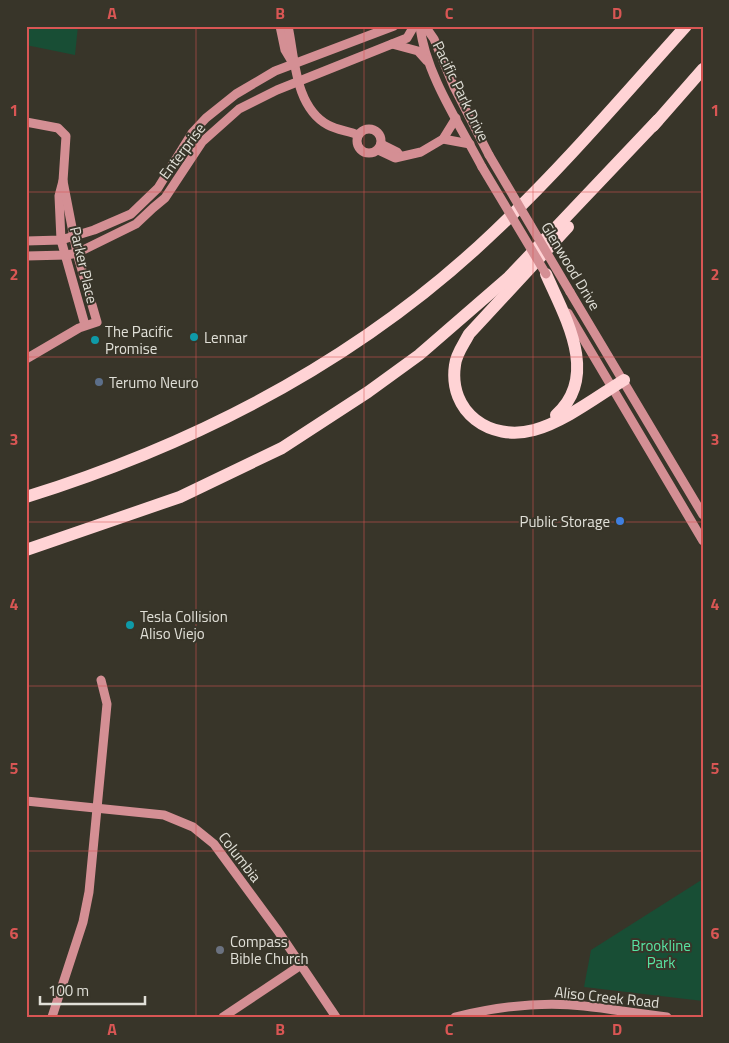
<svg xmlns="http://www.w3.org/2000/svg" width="729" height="1043" viewBox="0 0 729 1043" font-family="'Titillium Web',sans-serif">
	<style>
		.green { fill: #184e35 }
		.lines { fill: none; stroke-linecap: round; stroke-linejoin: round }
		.secondary { stroke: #d48f94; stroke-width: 9 }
		.highway { stroke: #ffd3d5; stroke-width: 12 }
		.secondary-bridge { stroke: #d48f94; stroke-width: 9 }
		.grid { fill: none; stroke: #d95654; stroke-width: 1; stroke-opacity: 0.55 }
		.culture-dot { fill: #0f9aa8; stroke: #383529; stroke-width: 2 }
		.service-dot { fill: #5c6f8a; stroke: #383529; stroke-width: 2 }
		.shop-dot { fill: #3f7fe0; stroke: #383529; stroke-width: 2 }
		.worship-dot { fill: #6b7280; stroke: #383529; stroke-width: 2 }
		.labels { text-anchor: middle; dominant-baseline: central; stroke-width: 4; stroke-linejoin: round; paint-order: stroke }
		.street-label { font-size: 15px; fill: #e1e0d8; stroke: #383529 }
		.poi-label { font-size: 15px; fill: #e1e0d8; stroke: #383529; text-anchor: start }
		.park-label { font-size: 15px; fill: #58e5a3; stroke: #383529 }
		.neatline { fill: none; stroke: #d95654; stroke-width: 2 }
		.grid-label { font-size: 16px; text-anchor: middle; font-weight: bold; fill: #d95654 }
	</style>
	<rect width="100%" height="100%" fill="#383529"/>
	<g class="green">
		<path d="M 26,26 L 78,26 L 75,55 L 26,45 Z"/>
		<path d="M 703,879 L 703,1001 L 584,987 L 591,950 Z"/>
	</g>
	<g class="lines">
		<g class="secondary">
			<path d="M 280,26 L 285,50 L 294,65"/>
			<path d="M 288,26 C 295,59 295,107 328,125 C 337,130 349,131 358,135"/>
			<path d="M 420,26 C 425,73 460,125 482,167"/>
			<path d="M 425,26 L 434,39 L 454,87 L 489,155"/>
			<path d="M 392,44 L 418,51 L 427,61"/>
			<path d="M 26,122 L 58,128 L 66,136 L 63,181 L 59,196 L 61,240 L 85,325"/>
			<circle cx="369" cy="141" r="12"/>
			<path d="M 443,139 L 470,144"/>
			<path d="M 381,144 L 397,152 L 400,156"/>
			<path d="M 378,150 L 395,158 L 421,152 L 443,139 L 456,118"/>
			<path d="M 26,241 L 61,240 L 94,230 L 131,214 L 158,188 L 192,133 L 206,118 L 236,94 L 275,71 L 394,26"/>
			<path d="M 26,256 L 67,255 L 77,253 L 136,224 L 153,208 L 165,198 L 202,142 L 239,109 L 277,90 L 407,38 L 414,26"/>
			<path d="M 570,292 L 703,515"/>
			<path d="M 568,313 L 703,541"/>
			<path d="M 26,359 L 79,328 L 97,322 L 77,253 L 63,181"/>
			<path d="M 26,801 L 164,815 L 193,827 L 214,844 L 278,931 L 336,1017"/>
			<path d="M 52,1017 L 83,922 L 89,892 L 107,704 L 101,680"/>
			<path d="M 223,1017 L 301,965"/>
			<path d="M 455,1017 C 496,1007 541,1001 584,1006 C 612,1009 639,1014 667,1017"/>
		</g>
		<g class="highway">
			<path d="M 653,126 L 703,69"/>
			<path d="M 568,227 L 469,334 C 464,344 456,354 455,365 C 448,412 490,442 534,430 C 564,422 598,396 624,380"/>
			<path d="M 546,274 C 565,317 600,376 556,415"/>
			<path d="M 26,497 C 199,443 362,358 494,232 C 562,168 623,96 686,26"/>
			<path d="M 26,550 L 180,497 L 282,448 L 368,392 L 419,355 L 509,277 L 658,120"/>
		</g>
		<g class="secondary-bridge">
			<path d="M 489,155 L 570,292"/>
			<path d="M 482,167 L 546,274"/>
		</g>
	</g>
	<path class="grid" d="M 196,26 L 196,1017M 364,26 L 364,1017M 533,26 L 533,1017M 26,192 L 703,192M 26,357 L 703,357M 26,522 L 703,522M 26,686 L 703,686M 26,851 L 703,851"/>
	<g class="culture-dot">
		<circle cx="194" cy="337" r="5"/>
		<circle cx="95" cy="340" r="5"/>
		<circle cx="130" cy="625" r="5"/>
	</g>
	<circle class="service-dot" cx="99" cy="382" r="5"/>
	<circle class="shop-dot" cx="620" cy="521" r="5"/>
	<circle class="worship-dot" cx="220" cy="950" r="5"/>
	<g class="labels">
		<g class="street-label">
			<text transform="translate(461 91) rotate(64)">Pacific Park Drive</text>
			<text transform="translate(182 151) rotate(-53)">Enterprise</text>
			<text transform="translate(84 265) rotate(77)">Parker Place</text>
			<text transform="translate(571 266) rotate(59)">Glenwood Drive</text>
			<text transform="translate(240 857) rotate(52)">Columbia</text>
			<text transform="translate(607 997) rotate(6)">Aliso Creek Road</text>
		</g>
		<g class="poi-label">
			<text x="105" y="331">The Pacific<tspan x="105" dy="17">Promise</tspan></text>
			<text x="204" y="337">Lennar</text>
			<text x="109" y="382">Terumo Neuro</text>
			<text x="610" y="521" text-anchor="end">Public Storage</text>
			<text x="140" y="616">Tesla Collision<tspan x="140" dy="17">Aliso Viejo</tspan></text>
			<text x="230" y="941">Compass<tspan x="230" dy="17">Bible Church</tspan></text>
		</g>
		<g class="park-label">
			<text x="661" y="945">Brookline<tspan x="661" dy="17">Park</tspan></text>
		</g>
	</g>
	<rect width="729" height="1043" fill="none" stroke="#383529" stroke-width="55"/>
	<path d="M40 996v8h105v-8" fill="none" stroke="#e1e0d8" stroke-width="2.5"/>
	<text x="48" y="996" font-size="15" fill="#e1e0d8" stroke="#383529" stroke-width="4" paint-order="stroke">100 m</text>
	<rect x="28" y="28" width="674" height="988" class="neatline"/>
	<g class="grid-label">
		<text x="112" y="19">A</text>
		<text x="280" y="19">B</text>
		<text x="449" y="19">C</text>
		<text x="617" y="19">D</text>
		<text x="14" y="116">1</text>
		<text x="715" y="116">1</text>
		<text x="14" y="280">2</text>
		<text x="715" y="280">2</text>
		<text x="14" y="445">3</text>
		<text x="715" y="445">3</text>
		<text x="14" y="610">4</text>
		<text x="715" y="610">4</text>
		<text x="14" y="774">5</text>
		<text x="715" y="774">5</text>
		<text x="14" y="939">6</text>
		<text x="715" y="939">6</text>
		<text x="112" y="1035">A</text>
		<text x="280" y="1035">B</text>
		<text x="449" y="1035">C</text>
		<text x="617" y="1035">D</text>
	</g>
</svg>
